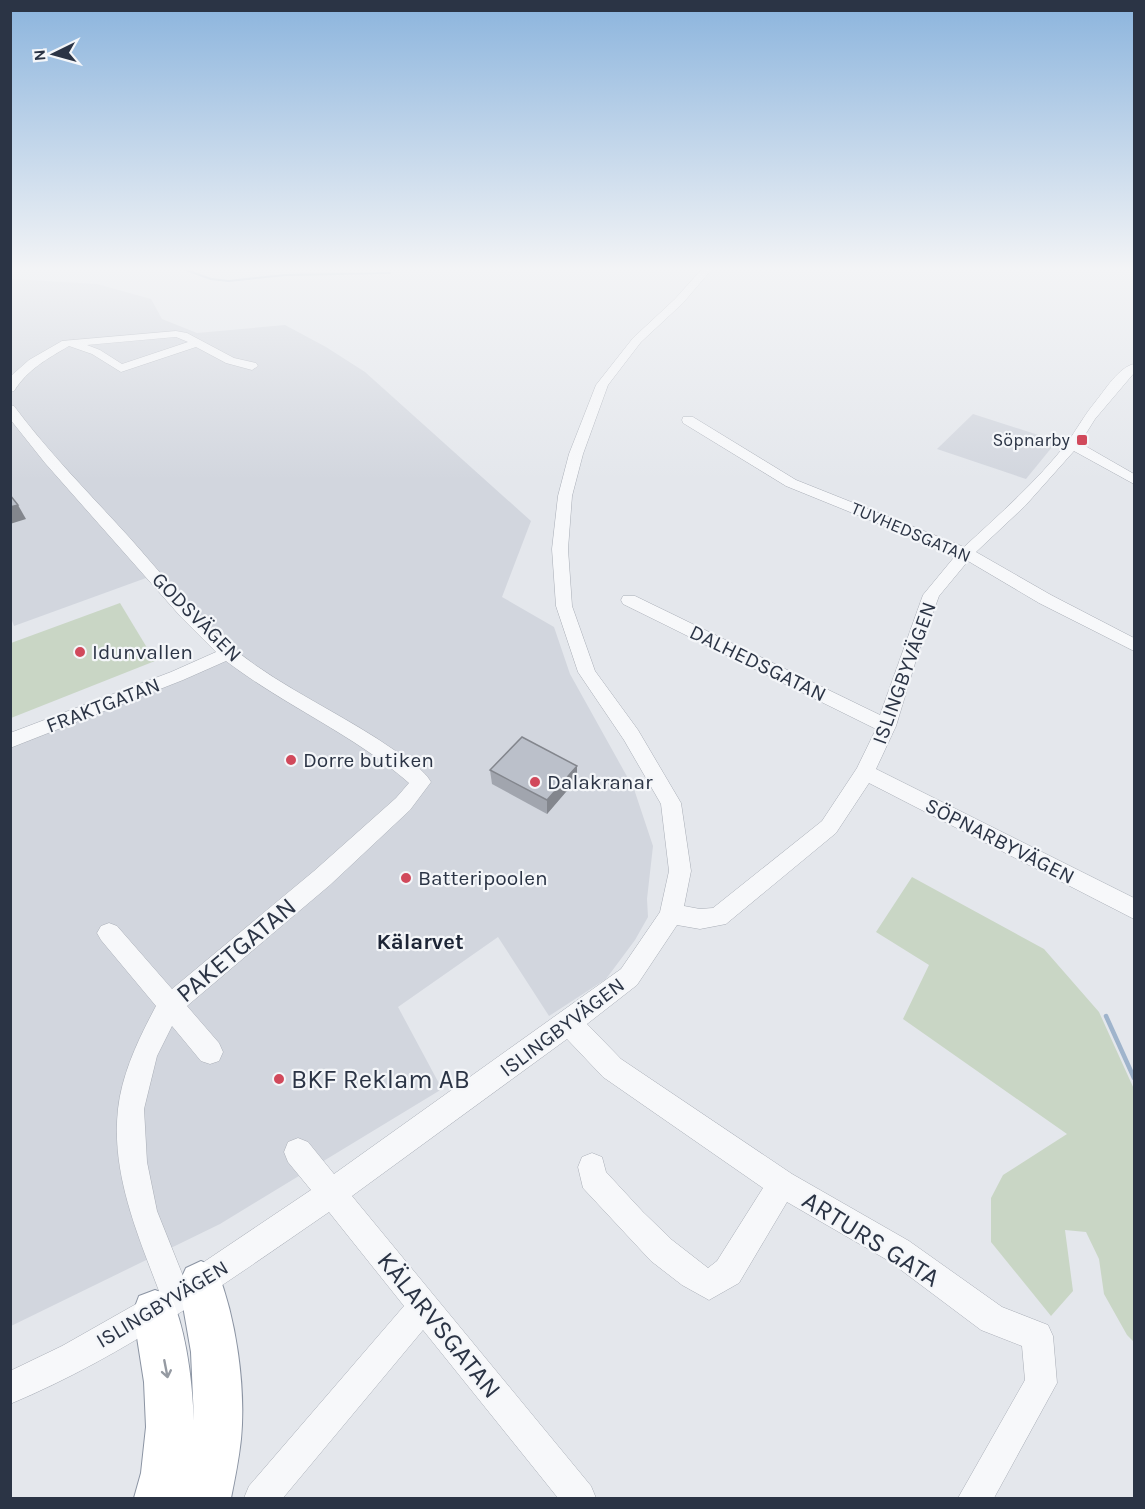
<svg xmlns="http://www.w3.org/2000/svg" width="1145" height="1509" viewBox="0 0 1145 1509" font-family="Karla,sans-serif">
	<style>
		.built { fill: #d2d6de }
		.green { fill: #c9d6c5 }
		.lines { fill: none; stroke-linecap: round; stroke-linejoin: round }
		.stream-far1 { stroke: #9fb4cc; stroke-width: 2 }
		.stream { stroke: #9fb4cc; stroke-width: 4.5 }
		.minor-casing { stroke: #a9aeb7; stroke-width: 1 }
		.highway-casing { stroke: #8b94a3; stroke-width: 2 }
		.minor { fill: #f7f8fa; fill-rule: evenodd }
		.highway { fill: #fff; fill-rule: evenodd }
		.wall { fill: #a1a5ae }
		.shaded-wall { fill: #83868d }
		.building { fill: #bbc0ca; stroke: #83868d; stroke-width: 1.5 }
		.oneway { stroke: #959aa2 }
		.poi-dot { fill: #d1495b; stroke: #f4f6f9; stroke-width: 2 }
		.labels { text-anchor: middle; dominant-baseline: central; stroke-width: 4.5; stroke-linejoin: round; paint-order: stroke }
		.far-poi-label { font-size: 18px; fill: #2b3445; stroke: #f4f6f9; text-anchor: end }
		.far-street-label { font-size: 18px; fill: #2b3445; stroke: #f4f6f9 }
		.street-label { font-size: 21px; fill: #2b3445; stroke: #f4f6f9 }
		.poi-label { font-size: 21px; fill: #2b3445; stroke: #f4f6f9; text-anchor: start }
		.neighbourhood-label { font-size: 22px; font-weight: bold; fill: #1d2536; stroke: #f4f6f9 }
		.near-street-label { font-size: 26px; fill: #2b3445; stroke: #f4f6f9 }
		.near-poi-label { font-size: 26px; fill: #2b3445; stroke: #f4f6f9; text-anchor: start }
	</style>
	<rect width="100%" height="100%" fill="#e4e7ec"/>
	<g class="built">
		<path d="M 11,279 L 97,284 L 151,299 L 162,319 L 197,333 L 285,325 L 326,347 L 365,372 L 531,521 L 502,597 L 554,627 L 570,674 L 634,789 L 653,846 L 647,899 L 648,917 L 635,940 L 606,979 L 549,1016 L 498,937 L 398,1007 L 442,1089 L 220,1224 L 11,1326 L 11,741 L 228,653 L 176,600 L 146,578 L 14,626 L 11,618 Z"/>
		<path d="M 973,414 L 1057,441 L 1026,479 L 937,449 Z"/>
	</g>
	<g class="green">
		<path d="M 120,603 L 155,661 L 11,718 L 11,643 Z"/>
		<path d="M 912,877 L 1044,949 L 1099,1012 L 1134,1089 L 1134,1342 L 1127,1335 L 1104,1294 L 1099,1259 L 1086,1232 L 1065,1230 L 1073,1291 L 1051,1316 L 991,1242 L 991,1198 L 1003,1175 L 1067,1134 L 903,1019 L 929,965 L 876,932 Z"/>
	</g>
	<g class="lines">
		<path class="stream-far1" d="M 183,269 L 211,279 L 229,281 L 285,275 L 390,273"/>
		<path class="stream" d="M 1106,1016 L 1134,1078"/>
		<g class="minor-casing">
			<g id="minor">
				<path d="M 702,269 L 712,269 L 683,303 L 641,342 L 608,385 L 583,454 L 572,496 L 568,549 L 572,606 L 595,671 L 638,730 L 681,803 L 691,871 L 684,906 L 700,909 L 713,908 L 822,821 L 857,768 L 876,729 L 623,604 L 621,600 L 623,596 L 635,596 L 880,715 L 923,595 L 956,555 L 786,486 L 683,423 L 682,420 L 683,417 L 693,417 L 796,480 L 964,547 C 1000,514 1037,481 1067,443 C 1077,429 1085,414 1096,401 C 1105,390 1119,367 1134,364 L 1134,373 L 1095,419 L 1080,443 L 1134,474 L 1134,484 L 1074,451 L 1025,506 L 976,552 L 1051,595 L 1134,638 L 1134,651 L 1039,603 L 968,561 L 939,596 L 919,650 L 896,726 L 876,769 L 1134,898 L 1134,919 L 869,783 L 836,833 L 726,924 L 700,929 L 677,925 L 637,985 L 587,1024 L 621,1059 L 792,1174 L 909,1241 L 1002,1307 L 1048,1325 L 1053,1336 L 1057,1383 L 994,1498 L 958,1498 L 1025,1380 L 1022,1346 L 981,1330 L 889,1261 L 787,1202 L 739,1283 L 709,1300 L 682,1285 L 651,1261 L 583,1188 L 578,1167 L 582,1157 L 592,1153 L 602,1157 L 606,1172 L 643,1212 L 672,1240 L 708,1268 L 717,1261 L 763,1188 L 603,1077 L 567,1039 L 352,1196 L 591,1486 L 596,1498 L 558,1498 L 423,1330 L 283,1498 L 244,1498 L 249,1486 L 404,1306 L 329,1212 C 227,1282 125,1356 10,1404 L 10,1371 L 62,1346 L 159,1291 C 137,1233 111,1173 118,1109 C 122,1073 139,1038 156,1006 L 101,940 L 97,933 L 101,926 L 109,923 L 117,926 L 172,989 L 314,871 L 396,798 L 409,783 C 353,734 285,706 226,661 L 183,680 L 10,748 L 10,733 L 171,672 L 216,652 L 181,617 L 45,463 L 10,419 L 10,405 L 14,406 C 49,453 90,494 129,537 C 163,575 195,617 235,650 C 285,690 345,715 397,752 C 409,760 424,770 431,782 L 410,810 L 330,885 L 187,1006 L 219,1043 L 223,1052 L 219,1061 L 210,1064 L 201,1061 L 172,1026 L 157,1056 L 144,1109 L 147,1162 L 157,1211 L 183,1276 L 311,1190 L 288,1162 L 284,1152 L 288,1142 L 298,1138 L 308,1142 L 334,1174 L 621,969 L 660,912 L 669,871 L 661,804 L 624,740 L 578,672 L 556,606 L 552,549 L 558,496 L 569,454 L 596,385 L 633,338 L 675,299 Z"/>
				<path d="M 176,331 L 187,333 L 234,358 L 256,363 L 258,366 L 252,370 L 226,363 L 196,347 L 121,372 L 92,354 L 69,346 C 47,359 28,369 14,391 L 10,392 L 12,375 L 29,360 L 62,341 ZM 176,337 L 188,342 L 122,364 L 100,350 L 87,345 Z"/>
			</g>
		</g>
		<g class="highway-casing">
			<path id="highway" d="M 201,1261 L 216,1268 C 236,1316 246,1387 241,1439 C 239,1459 235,1478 231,1498 L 134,1498 L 141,1473 L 146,1427 L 144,1382 L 133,1312 L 139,1296 L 155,1290 L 171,1296 C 187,1334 192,1380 194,1421 L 191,1352 L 179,1283 L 186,1268 Z"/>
		</g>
		<use href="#minor" class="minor"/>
		<use href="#highway" class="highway"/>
	</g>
	<path class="wall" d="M 577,766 L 577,779 L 547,814 L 492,784 L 490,770 Z"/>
	<g class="shaded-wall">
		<path d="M 18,505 L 26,519 L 10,524 L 10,507 Z"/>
		<path d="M 577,766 L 577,779 L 547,814 L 547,800 Z"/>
	</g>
	<g class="building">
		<path d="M 10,495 L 18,505 L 10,507 Z"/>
		<path d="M 522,737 L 577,766 L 547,800 L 490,770 Z"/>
	</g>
	<defs><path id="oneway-shaft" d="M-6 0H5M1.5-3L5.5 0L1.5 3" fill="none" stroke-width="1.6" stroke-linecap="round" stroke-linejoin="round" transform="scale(1.5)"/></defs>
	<use class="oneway" href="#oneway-shaft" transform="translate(166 1369) rotate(79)"/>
	<linearGradient id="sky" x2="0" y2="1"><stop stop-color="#8bb4dd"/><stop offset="0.56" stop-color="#f3f4f6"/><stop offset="1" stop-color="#f3f4f6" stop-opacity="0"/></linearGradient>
	<rect width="1145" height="480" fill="url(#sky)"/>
	<g class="poi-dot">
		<rect x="1076" y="434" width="12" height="12" rx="3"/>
		<circle cx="80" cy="652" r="6"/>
		<circle cx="291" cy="760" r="6"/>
		<circle cx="535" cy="782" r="6"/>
		<circle cx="406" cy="878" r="6"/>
		<circle cx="279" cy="1079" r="6"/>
	</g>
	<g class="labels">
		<g class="far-poi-label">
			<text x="1070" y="440">Söpnarby</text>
		</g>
		<g class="far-street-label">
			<text transform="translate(911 532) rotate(23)">TUVHEDSGATAN</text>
		</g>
		<g class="street-label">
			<text transform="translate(197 617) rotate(45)">GODSVÄGEN</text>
			<text transform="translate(758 663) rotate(26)">DALHEDSGATAN</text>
			<text transform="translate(904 673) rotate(-70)">ISLINGBYVÄGEN</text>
			<text transform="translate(103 705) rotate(-21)">FRAKTGATAN</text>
			<text transform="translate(1000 841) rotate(27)">SÖPNARBYVÄGEN</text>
			<text transform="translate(562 1027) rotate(-37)">ISLINGBYVÄGEN</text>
			<text transform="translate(162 1304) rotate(-31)">ISLINGBYVÄGEN</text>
		</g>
		<g class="poi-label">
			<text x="92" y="652">Idunvallen</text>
			<text x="303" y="760">Dorre butiken</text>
			<text x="547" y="782">Dalakranar</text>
			<text x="418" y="878">Batteripoolen</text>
		</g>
		<g class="neighbourhood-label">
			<text x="420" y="942">Kälarvet</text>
		</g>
		<g class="near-street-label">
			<text transform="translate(236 950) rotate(-40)">PAKETGATAN</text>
			<text transform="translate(871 1239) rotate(32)">ARTURS GATA</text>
			<text transform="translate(439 1325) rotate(51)">KÄLARVSGATAN</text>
		</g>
		<g class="near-poi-label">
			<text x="291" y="1079">BKF Reklam AB</text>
		</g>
	</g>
	<rect width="1145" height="1509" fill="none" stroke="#2b3445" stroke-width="24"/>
	<g transform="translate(54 54) rotate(265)" stroke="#f4f6f9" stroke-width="4.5" paint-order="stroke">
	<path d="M0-4.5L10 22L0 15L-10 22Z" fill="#2b3445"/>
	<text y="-9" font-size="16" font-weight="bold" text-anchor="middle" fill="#2b3445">N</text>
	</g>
</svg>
